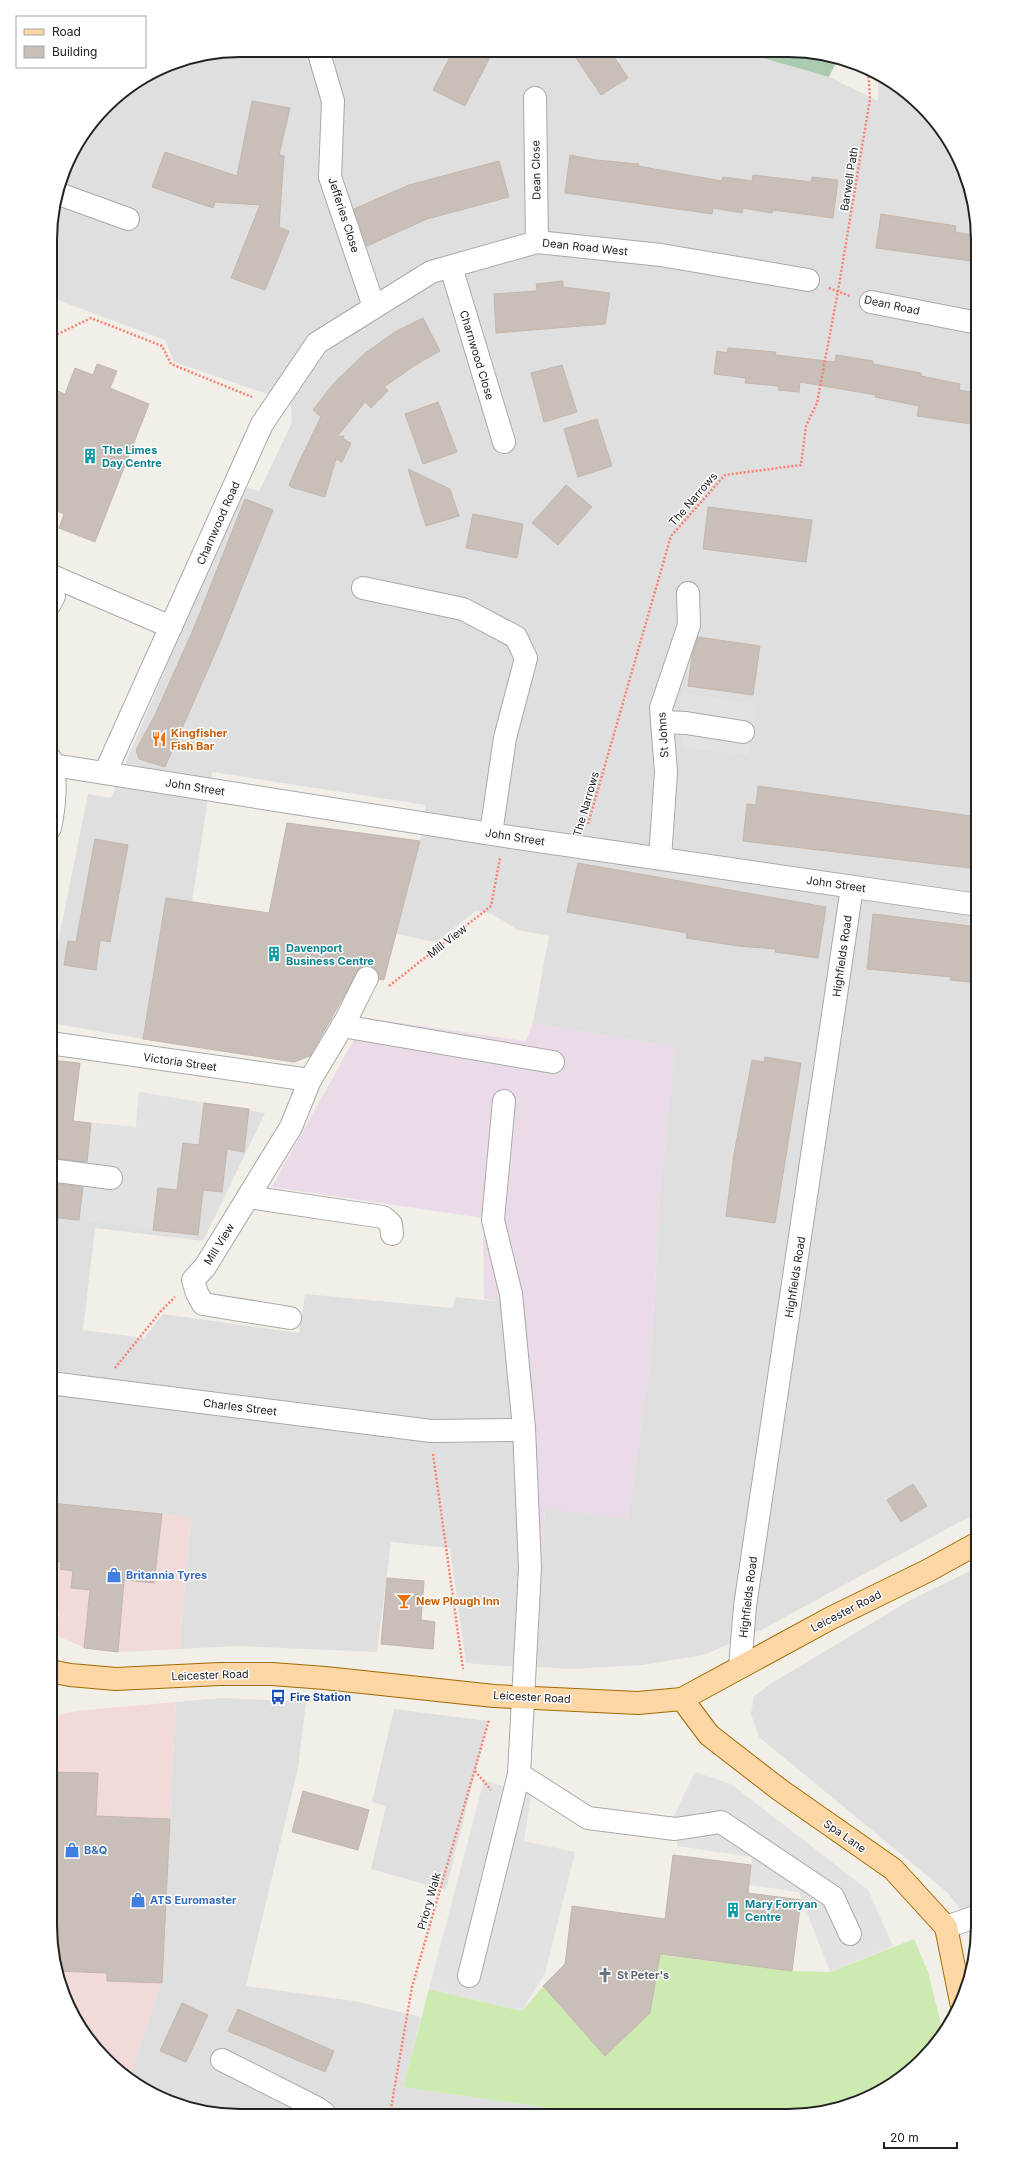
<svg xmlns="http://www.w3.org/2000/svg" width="1028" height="2166" viewBox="0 0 1028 2166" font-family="Inter,sans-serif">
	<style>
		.residential { fill: #e0dfdf }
		.commercial { fill: #f2dad9 }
		.industrial { fill: #ebdbe8 }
		.grass { fill: #cdebb0 }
		.cemetery { fill: #aacbaf }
		.parking { fill: #e2e2e2 }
		.building { fill: #c7bfb8; stroke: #c4b6ab }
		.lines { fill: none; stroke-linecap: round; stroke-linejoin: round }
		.minor-casing { stroke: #a9a9a9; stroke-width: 24 }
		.major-casing { stroke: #a06b00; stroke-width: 24 }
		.path { stroke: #fa8072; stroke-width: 2.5; stroke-dasharray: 2 2; stroke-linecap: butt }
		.minor { stroke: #fff; stroke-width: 22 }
		.major { stroke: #fcd6a4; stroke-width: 22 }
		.labels { text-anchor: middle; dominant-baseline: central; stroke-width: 3; stroke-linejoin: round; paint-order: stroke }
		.street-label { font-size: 11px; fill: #222; stroke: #fff }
		.culture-label { font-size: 11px; font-weight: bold; fill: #0d838f; stroke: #fff; text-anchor: start }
		.food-label { font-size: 11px; font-weight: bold; fill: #c56008; stroke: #fff; text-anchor: start }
		.shop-label { font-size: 11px; font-weight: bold; fill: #366cbe; stroke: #fff; text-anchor: start }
		.transit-label { font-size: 11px; font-weight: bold; fill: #164399; stroke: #fff; text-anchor: start }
		.worship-label { font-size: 11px; font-weight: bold; fill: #5b616d; stroke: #fff; text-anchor: start }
		.rim { fill: none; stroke: #222; stroke-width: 2 }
	</style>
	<rect width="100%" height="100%" fill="#f2efe9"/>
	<g class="residential">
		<path d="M 240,50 L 746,53 L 829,77 L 878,101 L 878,73 L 914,97 L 952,145 L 971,190 L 978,240 L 978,1512 L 763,1629 L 704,1655 L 642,1665 L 572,1669 L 537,1667 L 545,1507 L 628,1518 L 651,1352 L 661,1180 L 675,1047 L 533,1023 L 549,936 L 518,930 L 492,914 L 476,911 L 436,942 L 396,934 L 420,841 L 426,805 L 212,772 L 192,902 L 166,898 L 143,1039 L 50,1023 L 50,992 L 55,957 L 88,794 L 111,798 L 242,487 L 259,491 L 292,423 L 291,402 L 174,362 L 165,340 L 50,297 L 50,227 L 70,156 L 114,97 L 167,64 Z"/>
		<path d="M 139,1092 L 265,1113 L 203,1241 L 95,1228 L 83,1330 L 144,1338 L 163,1314 L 299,1333 L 305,1294 L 453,1308 L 455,1297 L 504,1302 L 523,1510 L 516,1667 L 466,1663 L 450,1548 L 391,1542 L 377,1652 L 237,1646 L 179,1649 L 191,1517 L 50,1503 L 50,1119 L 136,1127 Z"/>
		<path d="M 978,1567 L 978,1939 L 975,1952 L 965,1916 L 947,1892 L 759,1737 L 751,1714 L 754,1696 L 772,1683 L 907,1602 Z"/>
		<path d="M 222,1698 L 306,1702 L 298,1768 L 246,1986 L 354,2001 L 421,2017 L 403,2087 L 596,2115 L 203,2112 L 156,2097 L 129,2079 L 161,1982 L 176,1702 Z"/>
		<path d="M 394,1709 L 488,1721 L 446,1890 L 371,1869 L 386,1806 L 372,1802 Z"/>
	</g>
	<g class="commercial">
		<path d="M 50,1503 L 191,1517 L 179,1649 L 118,1652 L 84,1648 L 56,1635 L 59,1612 L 50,1611 Z"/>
		<path d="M 176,1702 L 161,1982 L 129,2079 L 114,2069 L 76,2021 L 57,1976 L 50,1926 L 50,1717 L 76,1711 Z"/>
	</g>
	<path class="industrial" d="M 366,1018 L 526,1041 L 533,1023 L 675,1047 L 661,1180 L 651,1352 L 628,1519 L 545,1508 L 537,1667 L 516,1667 L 524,1573 L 504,1302 L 484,1299 L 483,1218 L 272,1187 Z"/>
	<path class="grass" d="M 914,1939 L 928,1972 L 943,2032 L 931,2051 L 893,2084 L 838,2109 L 788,2116 L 596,2115 L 403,2087 L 429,1989 L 522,2011 L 543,1986 L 605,2056 L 650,2013 L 660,1955 L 792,1971 L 830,1972 Z"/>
	<path class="cemetery" d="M 746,53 L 825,54 L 838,58 L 829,77 Z"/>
	<g class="parking">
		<path d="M 682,692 L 755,704 L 749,755 L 682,748 L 687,711 L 679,709 Z"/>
		<path d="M 139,1092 L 204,1103 L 199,1145 L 183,1143 L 177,1190 L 158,1188 L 153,1230 L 79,1220 L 91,1123 L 136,1127 Z"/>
		<path d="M 695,1772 L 731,1784 L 868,1890 L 893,1946 L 830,1972 L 799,1892 L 749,1885 L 752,1857 L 677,1846 L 674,1816 Z"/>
		<path d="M 484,1780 L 531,1795 L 524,1841 L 575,1852 L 545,1973 L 522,2011 L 429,1989 Z"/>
	</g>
	<g class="building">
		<path d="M 453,51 L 473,51 L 489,59 L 465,106 L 433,90 Z"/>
		<path d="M 572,52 L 611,52 L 628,78 L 601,95 Z"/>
		<path d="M 252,101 L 290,108 L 279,155 L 284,156 L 279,227 L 289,231 L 265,290 L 231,278 L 260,205 L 215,202 L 213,208 L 152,187 L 165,152 L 237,176 Z"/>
		<path d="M 570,155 L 596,160 L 639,164 L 638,166 L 722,181 L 723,177 L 752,181 L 753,175 L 811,182 L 812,177 L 838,180 L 833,218 L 773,210 L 772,213 L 743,208 L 742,213 L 713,208 L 712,214 L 565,193 Z"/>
		<path d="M 499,161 L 509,197 L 427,219 L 367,246 L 354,209 L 409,185 Z"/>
		<path d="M 881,214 L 956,226 L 955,232 L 977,236 L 978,262 L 876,248 Z"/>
		<path d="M 563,281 L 563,287 L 610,293 L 605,324 L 496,333 L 494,294 L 537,291 L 536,284 Z"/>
		<path d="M 423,318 L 440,351 L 417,364 L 384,387 L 388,391 L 371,408 L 365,402 L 337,437 L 344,436 L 343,439 L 351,443 L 342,462 L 336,459 L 325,497 L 291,487 L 289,485 L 298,464 L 321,417 L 313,410 L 334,383 L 364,354 L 395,332 Z"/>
		<path d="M 728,348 L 776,352 L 775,355 L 835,362 L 836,355 L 873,361 L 873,364 L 921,373 L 921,376 L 960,384 L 959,390 L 978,393 L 978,425 L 917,416 L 919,406 L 875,397 L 876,395 L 800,382 L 799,392 L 778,390 L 779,386 L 745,383 L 746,378 L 714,374 L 717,351 L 727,353 Z"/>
		<path d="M 97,364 L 117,371 L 110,388 L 149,404 L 95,542 L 59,528 L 64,514 L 50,508 L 50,388 L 65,394 L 75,368 L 93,375 Z"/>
		<path d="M 562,365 L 577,412 L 544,422 L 531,373 Z"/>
		<path d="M 438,402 L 457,452 L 423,464 L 405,414 Z"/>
		<path d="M 597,419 L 612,466 L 578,477 L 564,429 Z"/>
		<path d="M 408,469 L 450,489 L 459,516 L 426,526 Z"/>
		<path d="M 566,485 L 592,507 L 558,545 L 532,523 Z"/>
		<path d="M 245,499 L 273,510 L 220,642 L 165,767 L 139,759 L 136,750 L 155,715 L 193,630 Z"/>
		<path d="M 708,507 L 812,520 L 806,562 L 703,549 Z"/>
		<path d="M 473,514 L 523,524 L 517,558 L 466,548 Z"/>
		<path d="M 698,637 L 760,646 L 753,695 L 688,686 L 692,656 Z"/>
		<path d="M 758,786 L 978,817 L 978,869 L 743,841 L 747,804 L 756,805 Z"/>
		<path d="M 287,823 L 420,841 L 384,980 L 379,979 L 378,971 L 372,967 L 366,966 L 360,968 L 310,1056 L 294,1062 L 143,1039 L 166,898 L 269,913 Z"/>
		<path d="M 95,839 L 128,845 L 110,942 L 100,940 L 96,970 L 64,965 L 68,941 L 76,942 Z"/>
		<path d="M 578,863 L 826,907 L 818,958 L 775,952 L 776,949 L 738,946 L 686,938 L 687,933 L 567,912 Z"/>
		<path d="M 873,914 L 978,927 L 978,961 L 973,961 L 970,982 L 950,980 L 951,977 L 867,969 Z"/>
		<path d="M 765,1057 L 801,1063 L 775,1223 L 726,1216 L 734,1154 L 752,1060 L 764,1062 Z"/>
		<path d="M 50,1060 L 80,1063 L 73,1121 L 91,1123 L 87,1162 L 50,1158 Z"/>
		<path d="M 204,1103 L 249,1109 L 244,1152 L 227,1149 L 222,1192 L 203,1190 L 198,1235 L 153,1230 L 158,1188 L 177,1190 L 183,1143 L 199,1145 Z"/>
		<path d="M 50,1183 L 83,1187 L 79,1220 L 50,1217 Z"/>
		<path d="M 913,1484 L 927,1506 L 901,1522 L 887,1500 Z"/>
		<path d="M 50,1503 L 162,1514 L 154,1583 L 124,1580 L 118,1652 L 84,1648 L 90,1590 L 71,1588 L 73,1571 L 60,1569 L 61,1562 L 50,1560 Z"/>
		<path d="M 387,1578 L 424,1581 L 421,1620 L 435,1622 L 433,1649 L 381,1644 Z"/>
		<path d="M 50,1772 L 98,1773 L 96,1816 L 170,1819 L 162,1983 L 107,1981 L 107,1973 L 56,1971 L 50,1926 Z"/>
		<path d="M 303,1791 L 369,1810 L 358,1850 L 292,1832 Z"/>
		<path d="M 673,1855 L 751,1865 L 748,1893 L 801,1900 L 792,1971 L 660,1954 L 650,2013 L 605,2056 L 543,1986 L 565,1964 L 572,1906 L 665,1919 Z"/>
		<path d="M 182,2003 L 208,2015 L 186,2062 L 160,2051 Z"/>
		<path d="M 238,2009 L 334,2051 L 325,2072 L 228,2031 Z"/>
	</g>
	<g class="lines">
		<g class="minor-casing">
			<g id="minor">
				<path d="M 318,50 L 333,101 L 330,177 L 374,307"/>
				<path d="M 535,98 L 537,242"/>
				<path d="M 59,194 L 128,219"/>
				<path d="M 451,267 L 504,442"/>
				<path d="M 871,302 L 978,323"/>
				<path d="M 50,575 L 171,627"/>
				<path d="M 363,588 L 463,609 L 516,637 L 526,658 L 505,738 L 491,833"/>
				<path d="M 50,604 L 54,596 L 50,575"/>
				<path d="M 662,722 L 686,723 L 743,732"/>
				<path d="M 53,765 L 504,836 L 978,905"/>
				<path d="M 105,773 L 262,424 L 317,343 L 431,272 L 537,242 L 661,255 L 808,280"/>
				<path d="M 50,828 C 54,809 58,777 50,758"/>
				<path d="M 660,858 L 666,772 L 661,708 L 689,625 L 688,593"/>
				<path d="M 342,1026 L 553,1062"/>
				<path d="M 50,1043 L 310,1080"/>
				<path d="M 50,1170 L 111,1178"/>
				<path d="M 248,1197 L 383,1217 L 391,1224 L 392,1234"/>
				<path d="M 290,1318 L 203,1304 L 197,1293 L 193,1280 L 205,1267 L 291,1127 L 310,1080 L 346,1020 L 367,978"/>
				<path d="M 50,1383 L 431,1431 L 511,1430"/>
				<path d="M 740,1667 L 745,1606 L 852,887"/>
				<path d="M 519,1774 L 588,1818 L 675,1829 L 721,1822 L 833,1897 L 850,1934"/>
				<path d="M 946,1927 L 978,1916"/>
				<path d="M 469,1976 L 519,1774 L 530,1568 L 524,1428 L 511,1294 L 493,1220 L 504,1101"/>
				<path d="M 222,2060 L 317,2108 L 324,2113"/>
			</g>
		</g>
		<g class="major-casing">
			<g id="major">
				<path d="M 50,1671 L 70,1675 L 116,1679 L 220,1674 L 272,1674 L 325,1678 L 494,1696 L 638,1703 L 682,1699 L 831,1618 L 929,1570 L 978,1543"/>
				<path d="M 682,1699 L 709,1735 L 780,1790 L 893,1869 L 946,1927 L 961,2002"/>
			</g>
		</g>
		<g class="path">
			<path d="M 829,288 L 850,296"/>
			<path d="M 50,338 L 91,318 L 162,346 L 171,364 L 252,397"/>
			<path d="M 588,824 L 671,536 L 725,475 L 801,465 L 806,426 L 817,403 L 838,291 L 870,99 L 868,68"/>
			<path d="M 389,986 L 491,906 L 500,858"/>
			<path d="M 115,1368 L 161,1311 L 175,1297"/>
			<path d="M 433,1454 L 463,1669"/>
			<path d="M 475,1771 L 491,1790"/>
			<path d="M 390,2114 L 412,1987 L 489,1720"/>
		</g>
		<use href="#minor" class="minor"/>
		<use href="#major" class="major"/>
	</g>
	<defs>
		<g id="building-bare" transform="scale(1.2)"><path d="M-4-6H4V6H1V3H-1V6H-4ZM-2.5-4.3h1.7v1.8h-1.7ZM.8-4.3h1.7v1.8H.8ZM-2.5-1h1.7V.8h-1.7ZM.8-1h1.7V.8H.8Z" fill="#0f9aa8" stroke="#fff" stroke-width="2.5" paint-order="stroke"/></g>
		<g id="restaurant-bare" transform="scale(1.2)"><path d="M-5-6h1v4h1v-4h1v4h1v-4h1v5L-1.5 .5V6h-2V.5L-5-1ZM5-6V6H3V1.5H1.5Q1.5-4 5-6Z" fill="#e8710a" stroke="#fff" stroke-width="2.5" paint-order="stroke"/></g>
		<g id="shop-bare" transform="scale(1.2)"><path d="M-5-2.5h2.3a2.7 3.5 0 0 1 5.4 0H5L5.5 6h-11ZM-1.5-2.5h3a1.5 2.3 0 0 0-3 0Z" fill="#3f7fe0" stroke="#fff" stroke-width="2.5" paint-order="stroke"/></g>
		<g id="bar-bare" transform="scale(1.2)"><path d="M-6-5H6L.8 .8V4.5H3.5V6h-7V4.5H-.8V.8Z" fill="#e8710a" stroke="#fff" stroke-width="2.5" paint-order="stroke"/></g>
		<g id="bus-bare" transform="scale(1.2)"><path d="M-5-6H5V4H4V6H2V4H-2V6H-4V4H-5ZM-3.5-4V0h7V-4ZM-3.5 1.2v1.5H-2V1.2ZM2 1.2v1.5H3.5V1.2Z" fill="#1a4fb4" stroke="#fff" stroke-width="2.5" paint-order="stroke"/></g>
		<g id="church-bare" transform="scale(1.2)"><path d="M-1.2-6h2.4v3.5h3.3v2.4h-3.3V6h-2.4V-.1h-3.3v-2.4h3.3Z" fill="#6b7280" stroke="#fff" stroke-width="2.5" paint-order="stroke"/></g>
	</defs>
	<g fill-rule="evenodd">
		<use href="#building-bare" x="90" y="456"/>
		<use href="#restaurant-bare" x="159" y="739"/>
		<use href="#building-bare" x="274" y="954"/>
		<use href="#shop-bare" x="114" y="1575"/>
		<use href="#bar-bare" x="404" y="1601"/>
		<use href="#bus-bare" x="278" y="1697"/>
		<use href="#shop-bare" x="72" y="1850"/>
		<use href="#shop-bare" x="138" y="1900"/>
		<use href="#building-bare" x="733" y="1910"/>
		<use href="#church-bare" x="605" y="1975"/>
	</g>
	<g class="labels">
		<g class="street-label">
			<text transform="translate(536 170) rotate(-91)">Dean Close</text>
			<text transform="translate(849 179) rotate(-81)">Barwell Path</text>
			<text transform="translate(344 215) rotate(72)">Jefferies Close</text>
			<text transform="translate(585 247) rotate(6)">Dean Road West</text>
			<text transform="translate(892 305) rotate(12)">Dean Road</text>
			<text transform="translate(477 355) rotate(73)">Charnwood Close</text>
			<text transform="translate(693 499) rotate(-49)">The Narrows</text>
			<text transform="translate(218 523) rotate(-66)">Charnwood Road</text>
			<text transform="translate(663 735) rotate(-94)">St Johns</text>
			<text transform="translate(195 787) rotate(9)">John Street</text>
			<text transform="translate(586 804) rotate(-74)">The Narrows</text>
			<text transform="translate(515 837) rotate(9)">John Street</text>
			<text transform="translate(836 884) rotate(8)">John Street</text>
			<text transform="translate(447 941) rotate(-38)">Mill View</text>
			<text transform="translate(842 956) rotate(-82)">Highfields Road</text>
			<text transform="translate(180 1062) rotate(8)">Victoria Street</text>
			<text transform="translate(219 1244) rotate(-58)">Mill View</text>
			<text transform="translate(795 1277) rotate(-81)">Highfields Road</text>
			<text transform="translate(240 1407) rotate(7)">Charles Street</text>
			<text transform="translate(748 1597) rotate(-83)">Highfields Road</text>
			<text transform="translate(846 1611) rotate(-27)">Leicester Road</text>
			<text transform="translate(210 1675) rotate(-2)">Leicester Road</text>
			<text transform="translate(532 1697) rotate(3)">Leicester Road</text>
			<text transform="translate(845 1836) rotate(35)">Spa Lane</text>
			<text transform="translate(429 1901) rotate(-74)">Priory Walk</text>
		</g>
		<g class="culture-label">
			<text x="102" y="450">The Limes<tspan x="102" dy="13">Day Centre</tspan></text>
			<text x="286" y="948">Davenport<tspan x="286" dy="13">Business Centre</tspan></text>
			<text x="745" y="1904">Mary Forryan<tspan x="745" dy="13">Centre</tspan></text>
		</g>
		<g class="food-label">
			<text x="171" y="733">Kingfisher<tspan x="171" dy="13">Fish Bar</tspan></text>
			<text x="416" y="1601">New Plough Inn</text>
		</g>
		<g class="shop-label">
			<text x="126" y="1575">Britannia Tyres</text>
			<text x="84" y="1850">B&amp;Q</text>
			<text x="150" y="1900">ATS Euromaster</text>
		</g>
		<g class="transit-label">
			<text x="290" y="1697">Fire Station</text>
		</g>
		<g class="worship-label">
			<text x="617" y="1975">St Peter's</text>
		</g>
	</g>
	<path d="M0 0H1028V2166H0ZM240 57H788A183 183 0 0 1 971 240V1926A183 183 0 0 1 788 2109H240A183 183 0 0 1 57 1926V240A183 183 0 0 1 240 57Z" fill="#fff" fill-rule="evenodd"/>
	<path class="rim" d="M240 57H788A183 183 0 0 1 971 240V1926A183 183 0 0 1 788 2109H240A183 183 0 0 1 57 1926V240A183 183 0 0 1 240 57Z"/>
	<rect x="16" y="16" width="130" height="52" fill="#ffffff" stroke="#a7a7a7"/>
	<rect x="24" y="29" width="20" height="6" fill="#fcd6a4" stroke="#a7a7a7"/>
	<text x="52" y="36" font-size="12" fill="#222222">Road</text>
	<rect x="24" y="46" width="20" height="12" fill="#c7bfb8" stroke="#a7a7a7"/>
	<text x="52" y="56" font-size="12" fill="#222222">Building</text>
	<path d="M884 2142v6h73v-6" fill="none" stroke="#222222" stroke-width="2"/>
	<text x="890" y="2142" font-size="12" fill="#222222" stroke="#ffffff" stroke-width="3" paint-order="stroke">20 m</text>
</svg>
